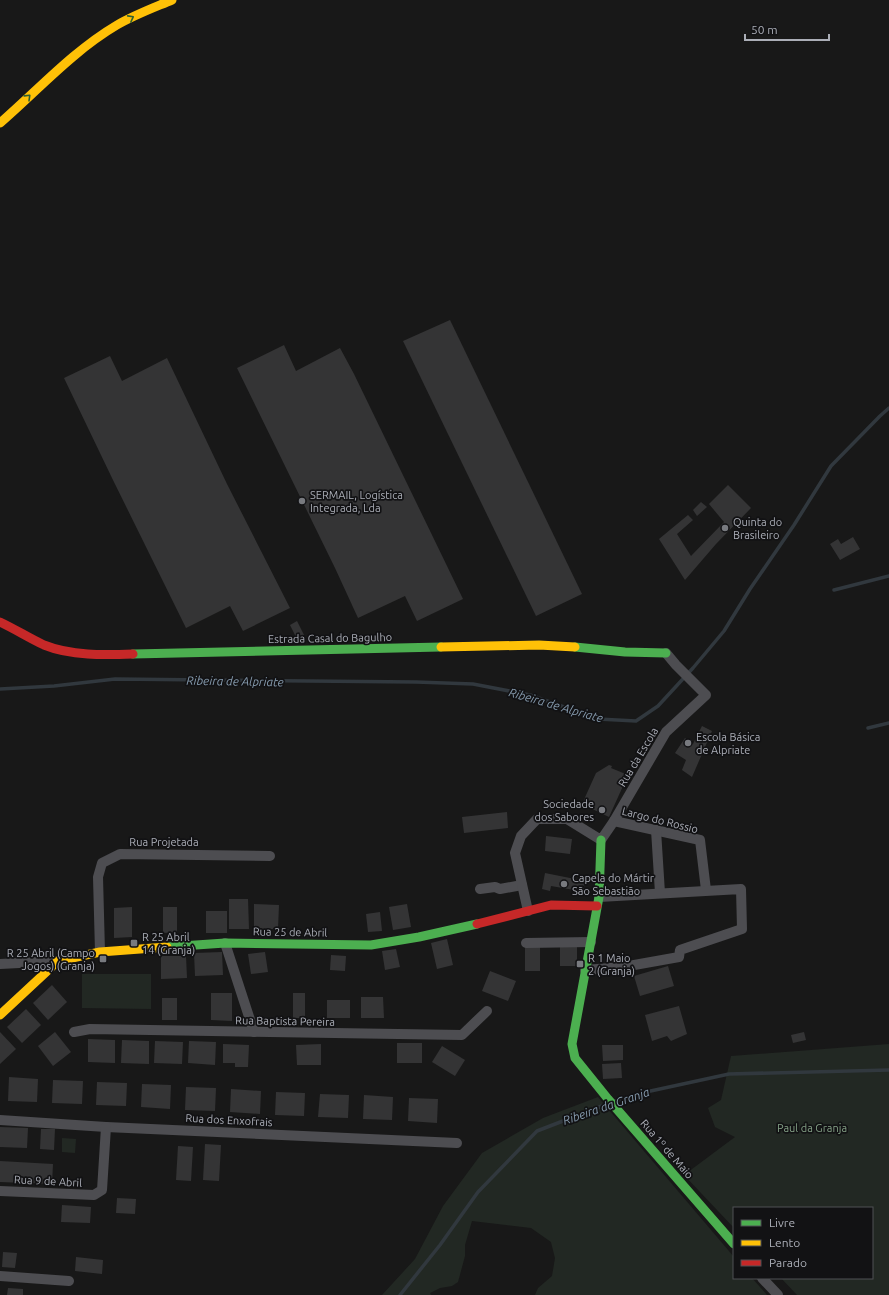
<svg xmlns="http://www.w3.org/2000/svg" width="889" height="1295" viewBox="0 0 889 1295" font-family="Ubuntu,sans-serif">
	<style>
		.green { fill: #222823 }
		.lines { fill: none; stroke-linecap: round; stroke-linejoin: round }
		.stream { stroke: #31383e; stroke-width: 3.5 }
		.building { fill: #343435 }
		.street { stroke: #4d4d51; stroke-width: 10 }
		.fast { stroke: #4caf50; stroke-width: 9 }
		.slow { stroke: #ffc107; stroke-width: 9 }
		.jam { stroke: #c62828; stroke-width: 9 }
		.oneway { stroke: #2f6032 }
		.poi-dot { fill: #787a7f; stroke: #121214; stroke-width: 1.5 }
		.labels { text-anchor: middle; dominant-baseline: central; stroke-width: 3.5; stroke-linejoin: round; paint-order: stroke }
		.poi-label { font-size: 11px; fill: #abaeb7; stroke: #121214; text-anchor: start }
		.street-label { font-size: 11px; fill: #abaeb7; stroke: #121214 }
		.park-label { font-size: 11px; fill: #84a086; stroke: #121214 }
		.water-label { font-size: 12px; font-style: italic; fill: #869bae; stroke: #121214 }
	</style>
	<rect width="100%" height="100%" fill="#181818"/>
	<g class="green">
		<path d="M 82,974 L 151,974 L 151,1009 L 82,1008 Z"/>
		<path d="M 889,1044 L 889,1295 L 797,1295 L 781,1278 L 872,1278 L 872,1208 L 734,1208 L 734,1228 L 684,1175 L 735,1137 L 715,1127 L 708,1108 L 721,1100 L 731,1056 Z"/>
		<path d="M 598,1097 L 734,1257 L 734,1278 L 752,1278 L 767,1295 L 535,1295 L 538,1288 L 552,1276 L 555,1258 L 551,1242 L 531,1228 L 472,1221 L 465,1245 L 465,1256 L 458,1282 L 452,1286 L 440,1288 L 430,1293 L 431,1295 L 382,1295 L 415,1259 L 443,1206 L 482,1153 L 543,1118 Z"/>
		<path d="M 62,1138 L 76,1139 L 75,1153 L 62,1152 Z"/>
	</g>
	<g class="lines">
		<g class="stream">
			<path d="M 834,590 L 889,576"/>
			<path d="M 0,689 L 54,686 L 115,679 L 416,682 L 473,684 L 530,695 L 598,719 L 636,721 L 658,706 L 693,668 L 724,631 L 750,589 L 794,525 L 831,466 L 880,416 L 889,408"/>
			<path d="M 868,728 L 889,723"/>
			<path d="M 615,1101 L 646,1092 L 729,1074 L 889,1070"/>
			<path d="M 400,1295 L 440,1245 L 478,1192 L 537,1131 L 607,1104"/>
		</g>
	</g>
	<g class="building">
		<path d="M 450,320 L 582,594 L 536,616 L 403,341 Z"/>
		<path d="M 284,345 L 296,371 L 340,348 L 354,374 L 463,599 L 417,621 L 405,596 L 358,618 L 335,568 L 237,368 Z"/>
		<path d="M 110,356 L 122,381 L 167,358 L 227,484 L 290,608 L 243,631 L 230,606 L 186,628 L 112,478 L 64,378 Z"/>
		<path d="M 728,485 L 751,508 L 716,544 L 685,580 L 659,539 L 688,515 L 693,520 L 677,534 L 691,556 L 724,522 L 709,504 Z"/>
		<path d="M 701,502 L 707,507 L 697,516 L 693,510 Z"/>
		<path d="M 853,537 L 860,549 L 840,560 L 830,544 L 838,539 L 841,544 Z"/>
		<path d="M 297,621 L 304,635 L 297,639 L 290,625 Z"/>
		<path d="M 702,726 L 712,731 L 692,777 L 682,770 L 686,760 L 675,753 L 685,738 L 693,744 Z"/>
		<path d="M 609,765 L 612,766 L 611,768 L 628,775 L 609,817 L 582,804 L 596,773 Z"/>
		<path d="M 507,812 L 508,828 L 464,833 L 462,817 Z"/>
		<path d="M 546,836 L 572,839 L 570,854 L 545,851 Z"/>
		<path d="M 545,873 L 585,881 L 583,895 L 573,893 L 574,890 L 551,886 L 550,891 L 542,889 Z"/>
		<path d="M 229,899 L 248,899 L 249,929 L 229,929 Z"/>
		<path d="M 254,904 L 279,905 L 278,929 L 254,929 Z"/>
		<path d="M 407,904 L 411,927 L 393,930 L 389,907 Z"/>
		<path d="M 132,907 L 132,937 L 114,938 L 114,908 Z"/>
		<path d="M 163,907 L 177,907 L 177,932 L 163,933 Z"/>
		<rect x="206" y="911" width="21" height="22"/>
		<path d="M 380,912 L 382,931 L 368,932 L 366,914 Z"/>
		<path d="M 447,939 L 453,965 L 437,969 L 431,943 Z"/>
		<rect x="525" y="944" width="15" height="27"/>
		<path d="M 577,945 L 577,966 L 560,966 L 560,946 Z"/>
		<path d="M 396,949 L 400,967 L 385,970 L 382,951 Z"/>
		<path d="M 222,952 L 223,975 L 195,976 L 194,953 Z"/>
		<path d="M 265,952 L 268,972 L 251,974 L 248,954 Z"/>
		<path d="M 331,955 L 346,956 L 345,971 L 330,970 Z"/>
		<path d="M 161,956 L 186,956 L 187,978 L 161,979 Z"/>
		<path d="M 668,966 L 674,986 L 640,996 L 634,976 Z"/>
		<path d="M 490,971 L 516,981 L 508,1001 L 482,991 Z"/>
		<path d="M 52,985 L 67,1002 L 48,1020 L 33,1003 Z"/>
		<path d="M 211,993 L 232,993 L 232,1021 L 211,1020 Z"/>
		<rect x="293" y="993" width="12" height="25"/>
		<path d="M 361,997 L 383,997 L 384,1018 L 361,1018 Z"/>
		<rect x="162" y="998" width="15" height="22"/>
		<rect x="327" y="1000" width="23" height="18"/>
		<path d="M 679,1006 L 687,1034 L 671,1041 L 667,1036 L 652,1041 L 645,1015 Z"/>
		<path d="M 26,1009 L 41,1025 L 22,1043 L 7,1027 Z"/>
		<path d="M 0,1032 L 16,1049 L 0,1064 Z"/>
		<path d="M 55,1032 L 71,1052 L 53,1066 L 38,1046 Z"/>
		<path d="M 804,1032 L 806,1040 L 793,1043 L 791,1035 Z"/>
		<path d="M 88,1039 L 115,1040 L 115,1063 L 88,1062 Z"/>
		<path d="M 122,1040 L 149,1041 L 149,1064 L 121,1063 Z"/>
		<path d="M 155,1041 L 183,1042 L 182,1064 L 154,1063 Z"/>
		<path d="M 189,1041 L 216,1042 L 215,1065 L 188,1063 Z"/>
		<rect x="397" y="1043" width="25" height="20"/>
		<path d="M 223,1044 L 249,1045 L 248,1067 L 235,1067 L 235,1063 L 223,1063 Z"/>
		<path d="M 321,1044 L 321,1065 L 297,1065 L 296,1045 Z"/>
		<path d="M 602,1045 L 623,1045 L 623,1060 L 603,1061 Z"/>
		<path d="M 442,1046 L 465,1060 L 455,1076 L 432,1062 Z"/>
		<path d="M 621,1063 L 622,1078 L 603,1079 L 602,1064 Z"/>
		<path d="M 9,1077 L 38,1079 L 37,1102 L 8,1101 Z"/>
		<path d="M 53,1080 L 83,1081 L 82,1104 L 52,1103 Z"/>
		<path d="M 97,1082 L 127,1083 L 126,1106 L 96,1105 Z"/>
		<path d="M 142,1084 L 171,1085 L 170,1109 L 141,1107 Z"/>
		<path d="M 186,1087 L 216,1088 L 215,1111 L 185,1110 Z"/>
		<path d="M 231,1089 L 261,1091 L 260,1114 L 230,1112 Z"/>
		<path d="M 276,1092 L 305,1093 L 304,1116 L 275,1115 Z"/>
		<path d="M 320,1094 L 349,1095 L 348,1118 L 318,1117 Z"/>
		<path d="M 364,1095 L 393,1097 L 392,1120 L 363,1119 Z"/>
		<path d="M 409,1098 L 438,1099 L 437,1123 L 408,1121 Z"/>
		<path d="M 0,1127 L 28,1128 L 27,1148 L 0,1147 Z"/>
		<path d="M 41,1129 L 55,1129 L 54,1150 L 40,1149 Z"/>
		<path d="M 205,1144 L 221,1145 L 219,1181 L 203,1180 Z"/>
		<path d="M 178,1146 L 193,1147 L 191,1181 L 176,1180 Z"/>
		<path d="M 0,1161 L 53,1164 L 52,1184 L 0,1182 Z"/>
		<path d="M 117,1198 L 136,1199 L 135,1214 L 116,1213 Z"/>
		<path d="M 62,1205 L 91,1207 L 90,1223 L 61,1222 Z"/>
		<path d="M 3,1252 L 17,1253 L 15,1268 L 2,1267 Z"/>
		<path d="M 76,1257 L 103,1260 L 102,1274 L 75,1271 Z"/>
		<path d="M 8,1288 L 23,1289 L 23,1295 L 7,1295 Z"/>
	</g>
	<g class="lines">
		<g class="street">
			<path d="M 614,821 L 700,840 L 706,890"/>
			<path d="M 656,830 L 660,893"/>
			<path d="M 480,889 L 495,887 L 500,889 L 522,885"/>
			<path d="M 528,911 L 515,853 L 521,836 L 537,819 L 567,819 L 601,840 L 614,821 L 666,732 L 706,695 L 676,665 L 666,653"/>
			<path d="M 225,943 L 254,1032"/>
			<path d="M 526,943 L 591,942"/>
			<path d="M 100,952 L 98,877 L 102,863 L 120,854 L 270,856"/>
			<path d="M 0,964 L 58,961"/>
			<path d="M 585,970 L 623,967 L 679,957 L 680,950 L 742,929 L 741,889 L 599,897"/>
			<path d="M 74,1032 L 90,1029 L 462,1035 L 487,1011"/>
			<path d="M 0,1120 L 106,1127 L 457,1143"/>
			<path d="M 0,1191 L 94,1195 L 102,1190 L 106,1127"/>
			<path d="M 0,1276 L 69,1281"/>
			<path d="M 762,1278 L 778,1295"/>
		</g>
		<g class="fast">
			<path d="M 575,647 L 625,652 L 666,653"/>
			<path d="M 133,654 L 441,647"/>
			<path d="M 601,840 L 599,897 L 572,1044 L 575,1058 L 608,1099 L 734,1244"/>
			<path d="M 167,947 L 225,943 L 371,945 L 419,937 L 477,924"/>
		</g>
		<g class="slow">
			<path d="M 0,123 C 38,90 73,51 117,25 C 134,15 153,8 172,0"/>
			<path d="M 441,647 L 539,645 L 575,647"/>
			<path d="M 0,1015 L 58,961 L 100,952 L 167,947"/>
		</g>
		<g class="jam">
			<path d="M 0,622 C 15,629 29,638 44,645 C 71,656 104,655 133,654"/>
			<path d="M 477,924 L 551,905 L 597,906"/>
		</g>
	</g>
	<defs><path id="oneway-chevron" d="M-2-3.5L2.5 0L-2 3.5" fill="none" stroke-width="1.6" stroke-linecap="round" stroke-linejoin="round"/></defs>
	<g class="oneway">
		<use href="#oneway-chevron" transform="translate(131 18) rotate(-28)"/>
		<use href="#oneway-chevron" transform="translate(28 97) rotate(-44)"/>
	</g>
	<g class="poi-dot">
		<circle cx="302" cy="501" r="4"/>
		<circle cx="725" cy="528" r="4"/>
		<circle cx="688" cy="743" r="4"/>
		<circle cx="602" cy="810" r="4"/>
		<circle cx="564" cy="884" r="4"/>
		<rect x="130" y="939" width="8" height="8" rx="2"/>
		<rect x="99" y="955" width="8" height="8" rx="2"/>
		<rect x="576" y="960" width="8" height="8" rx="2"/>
	</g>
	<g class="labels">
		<g class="poi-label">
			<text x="310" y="495">SERMAIL, Logística<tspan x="310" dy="13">Integrada, Lda</tspan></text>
			<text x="733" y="522">Quinta do<tspan x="733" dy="13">Brasileiro</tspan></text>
			<text x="696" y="737">Escola Básica<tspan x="696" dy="13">de Alpriate</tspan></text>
			<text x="594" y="804" text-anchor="end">Sociedade<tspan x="594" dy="13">dos Sabores</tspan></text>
			<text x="572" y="878">Capela do Mártir<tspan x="572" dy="13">São Sebastião</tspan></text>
			<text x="142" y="937">R 25 Abril<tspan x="142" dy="13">14 (Granja)</tspan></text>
			<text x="95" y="953" text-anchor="end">R 25 Abril (Campo<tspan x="95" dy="13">Jogos) (Granja)</tspan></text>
			<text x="588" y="958">R 1 Maio<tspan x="588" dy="13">2 (Granja)</tspan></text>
		</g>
		<g class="street-label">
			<text transform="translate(330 638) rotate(-1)">Estrada Casal do Bagulho</text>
			<text transform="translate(638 757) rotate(-59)">Rua da Escola</text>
			<text transform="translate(660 820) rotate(14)">Largo do Rossio</text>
			<text x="164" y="842">Rua Projetada</text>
			<text transform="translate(290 932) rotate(1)">Rua 25 de Abril</text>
			<text transform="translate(285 1021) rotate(1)">Rua Baptista Pereira</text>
			<text transform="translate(229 1120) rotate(3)">Rua dos Enxofrais</text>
			<text transform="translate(667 1149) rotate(49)">Rua 1º de Maio</text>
			<text transform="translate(48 1181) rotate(3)">Rua 9 de Abril</text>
		</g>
		<g class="park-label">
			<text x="812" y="1128">Paul da Granja</text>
		</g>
		<g class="water-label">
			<text transform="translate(235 681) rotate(1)">Ribeira de Alpriate</text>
			<text transform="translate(556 705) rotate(16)">Ribeira de Alpriate</text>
			<text transform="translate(606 1106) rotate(-19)">Ribeira da Granja</text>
		</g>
	</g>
	<rect x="733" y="1207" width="140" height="72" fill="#121214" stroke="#4f5055"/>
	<rect x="741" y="1220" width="20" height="6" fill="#4caf50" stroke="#4f5055"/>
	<text x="769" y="1227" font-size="12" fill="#abaeb7">Livre</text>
	<rect x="741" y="1240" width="20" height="6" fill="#ffc107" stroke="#4f5055"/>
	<text x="769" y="1247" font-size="12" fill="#abaeb7">Lento</text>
	<rect x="741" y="1260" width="20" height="6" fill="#c62828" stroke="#4f5055"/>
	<text x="769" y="1267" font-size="12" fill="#abaeb7">Parado</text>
	<path d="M745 34v6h84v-6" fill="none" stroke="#abaeb7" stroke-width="2"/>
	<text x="751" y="34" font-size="12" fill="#abaeb7" stroke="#121214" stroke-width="3" paint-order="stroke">50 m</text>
</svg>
